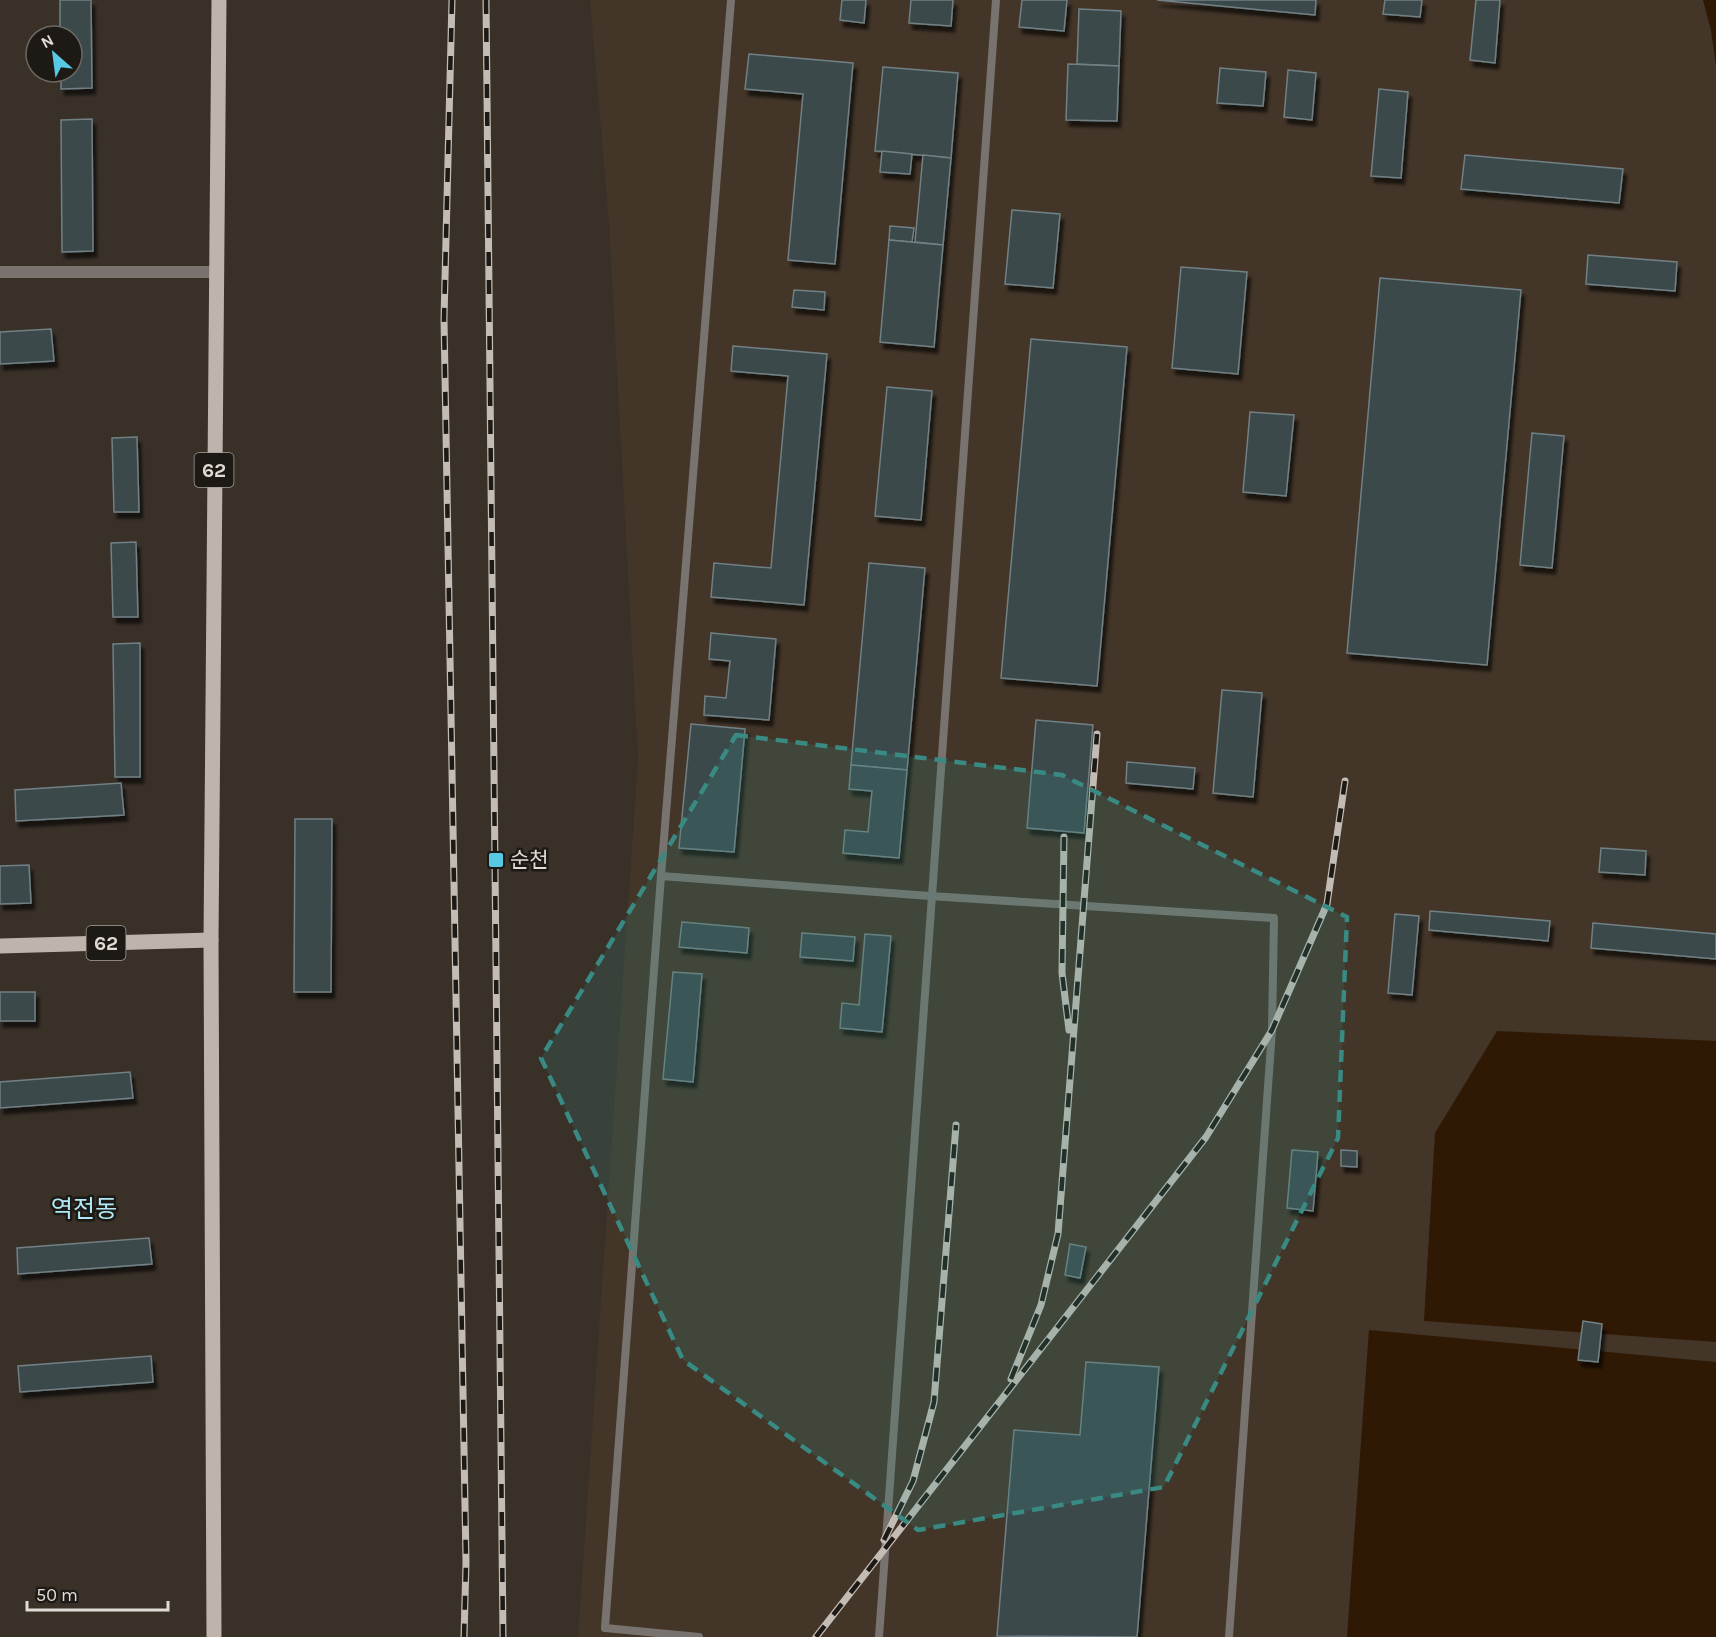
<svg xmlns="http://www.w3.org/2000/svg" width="1716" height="1637" viewBox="0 0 1716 1637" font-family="Karla,'Noto Sans KR',sans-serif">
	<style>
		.built { fill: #433528 }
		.water { fill: #2f1904 }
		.building { fill: #3a484c; stroke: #718084; stroke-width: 1.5; filter: url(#shadow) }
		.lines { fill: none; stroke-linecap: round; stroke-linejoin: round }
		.service { stroke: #78736f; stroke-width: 8 }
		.minor { stroke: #78736f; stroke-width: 12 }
		.primary { stroke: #beb4ac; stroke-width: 15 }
		.rail-casing { stroke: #c2bcb5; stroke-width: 7 }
		.rail { stroke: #1d1915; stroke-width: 4.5; stroke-dasharray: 14; stroke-linecap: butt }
		.marked { fill: #398a83; fill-opacity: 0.2; stroke: #398a83; stroke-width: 4.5; stroke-dasharray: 12 8; stroke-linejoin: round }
		.poi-dot { fill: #58c9e3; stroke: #1d1915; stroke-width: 2 }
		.labels { text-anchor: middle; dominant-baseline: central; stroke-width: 5; stroke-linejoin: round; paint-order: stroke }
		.shield { fill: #1d1915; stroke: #a6a19b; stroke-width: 1.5 }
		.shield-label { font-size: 20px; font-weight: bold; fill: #e1dbd5 }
		.poi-label { font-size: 21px; fill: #e1dbd5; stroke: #1d1915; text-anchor: start }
		.quarter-label { font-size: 24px; fill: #b1e8f7; stroke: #1d1915 }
	</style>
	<defs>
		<filter id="shadow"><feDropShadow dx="3.5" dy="6" stdDeviation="1.5" flood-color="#0009"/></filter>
	</defs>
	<rect width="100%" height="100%" fill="#393028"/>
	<path class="built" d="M 590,0 L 1703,0 L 1711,30 L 1716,66 L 1716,1637 L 578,1637 L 638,759 L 609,223 Z"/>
	<g class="water">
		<path d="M 1703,0 L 1716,0 L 1716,66 L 1711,30 Z"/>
		<path d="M 1497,1031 L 1716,1041 L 1716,1342 L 1424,1321 L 1435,1133 Z"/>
		<path d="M 1369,1330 L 1716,1362 L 1716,1637 L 1347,1637 Z"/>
	</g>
	<g class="building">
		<path d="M 60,0 L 91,0 L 92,88 L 61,89 L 61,72 L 72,72 L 72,36 L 60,36 Z"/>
		<path d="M 842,0 L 866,0 L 864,23 L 840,20 Z"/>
		<path d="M 911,0 L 953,0 L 951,26 L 909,23 Z"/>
		<path d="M 1022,0 L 1067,0 L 1064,31 L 1019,27 Z"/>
		<path d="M 1157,0 L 1316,0 L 1315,15 Z"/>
		<path d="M 1385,0 L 1422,0 L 1420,17 L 1383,14 Z"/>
		<path d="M 1476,0 L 1500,0 L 1495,63 L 1470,60 Z"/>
		<path d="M 1079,9 L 1121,11 L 1119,66 L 1077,64 Z"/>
		<path d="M 749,54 L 853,63 L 835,264 L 788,260 L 803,94 L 745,89 Z"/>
		<path d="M 1068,64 L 1119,66 L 1117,121 L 1066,120 Z"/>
		<path d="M 883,67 L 958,73 L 951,158 L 875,151 Z"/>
		<path d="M 1220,68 L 1266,72 L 1263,106 L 1217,103 Z"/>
		<path d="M 1288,70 L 1316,73 L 1312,120 L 1284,117 Z"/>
		<path d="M 1379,89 L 1408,92 L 1401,178 L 1371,176 Z"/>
		<path d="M 92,119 L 93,251 L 62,252 L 61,120 Z"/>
		<path d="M 882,151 L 912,154 L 910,174 L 880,172 Z"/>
		<path d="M 923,155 L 951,158 L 943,245 L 915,242 Z"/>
		<path d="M 1465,155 L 1623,169 L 1619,203 L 1461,189 Z"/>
		<path d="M 1012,210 L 1060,214 L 1053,288 L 1005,284 Z"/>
		<path d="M 890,226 L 914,228 L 912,242 L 889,240 Z"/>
		<path d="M 889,240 L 943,245 L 934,347 L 880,342 Z"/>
		<path d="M 1588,255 L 1677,262 L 1675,291 L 1586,284 Z"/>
		<path d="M 1181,267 L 1247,272 L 1238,374 L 1172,368 Z"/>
		<path d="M 1380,278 L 1521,290 L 1487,665 L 1347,653 Z"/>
		<path d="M 794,290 L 825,292 L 824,310 L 792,307 Z"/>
		<path d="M 51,329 L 54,361 L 0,364 L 0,332 Z"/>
		<path d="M 1031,339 L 1127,347 L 1097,686 L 1001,678 Z"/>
		<path d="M 733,346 L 827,354 L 804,605 L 711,597 L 714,563 L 771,568 L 788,376 L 731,371 Z"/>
		<path d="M 887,387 L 932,391 L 921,520 L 875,516 Z"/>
		<path d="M 1250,412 L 1294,415 L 1286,496 L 1243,492 Z"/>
		<path d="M 1532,433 L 1564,436 L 1552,568 L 1520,565 Z"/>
		<path d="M 137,437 L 139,512 L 114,512 L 112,438 Z"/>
		<path d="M 136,542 L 138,617 L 113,617 L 111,543 Z"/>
		<path d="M 869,563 L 925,568 L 907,770 L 851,765 Z"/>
		<path d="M 711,633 L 776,639 L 769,720 L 704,715 L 705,696 L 726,698 L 730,661 L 709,659 Z"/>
		<path d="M 140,643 L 140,777 L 115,777 L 113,644 Z"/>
		<path d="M 1222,690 L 1262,693 L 1253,797 L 1213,793 Z"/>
		<path d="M 1036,720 L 1093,725 L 1084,833 L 1027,828 Z"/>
		<path d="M 691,724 L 745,729 L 734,852 L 679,848 Z"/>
		<path d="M 1127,762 L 1195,768 L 1193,789 L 1126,783 Z"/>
		<path d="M 851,765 L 907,770 L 899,858 L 843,853 L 845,830 L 868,832 L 872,791 L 849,789 Z"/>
		<path d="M 121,783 L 124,815 L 16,821 L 15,790 Z"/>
		<path d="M 295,819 L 332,819 L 331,992 L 294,992 Z"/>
		<path d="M 1601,848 L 1646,851 L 1645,875 L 1599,872 Z"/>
		<path d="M 29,865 L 31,903 L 0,904 L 0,866 Z"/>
		<path d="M 1430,911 L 1550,921 L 1548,941 L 1429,930 Z"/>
		<path d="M 1395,914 L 1419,916 L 1412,995 L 1388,993 Z"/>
		<path d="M 682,922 L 749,928 L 747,953 L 679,947 Z"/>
		<path d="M 1593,923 L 1716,934 L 1716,959 L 1591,948 Z"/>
		<path d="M 802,933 L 855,937 L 853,961 L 800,957 Z"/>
		<path d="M 865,934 L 891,936 L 882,1032 L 840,1028 L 842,1003 L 859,1005 Z"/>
		<path d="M 673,972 L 702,974 L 693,1082 L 663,1079 Z"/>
		<rect x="0" y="992" width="35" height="29"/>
		<path d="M 130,1072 L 133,1098 L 0,1108 L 0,1082 Z"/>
		<path d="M 1292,1150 L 1318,1152 L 1313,1211 L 1287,1208 Z"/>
		<path d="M 1341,1150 L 1357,1151 L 1357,1167 L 1341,1166 Z"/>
		<path d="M 149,1238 L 152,1264 L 18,1274 L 17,1248 Z"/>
		<path d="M 1070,1244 L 1086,1247 L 1080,1278 L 1065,1275 Z"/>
		<path d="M 1583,1321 L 1602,1324 L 1598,1362 L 1578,1360 Z"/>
		<path d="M 151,1356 L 153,1382 L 20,1392 L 18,1366 Z"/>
		<path d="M 1086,1362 L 1159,1367 L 1137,1637 L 997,1636 L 1014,1430 L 1080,1435 Z"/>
	</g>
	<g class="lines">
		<g class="service">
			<path d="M 661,876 L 731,0"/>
			<path d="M 699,1637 L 605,1628 L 661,876 L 930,896 L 1274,918 L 1272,1030 L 1229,1637"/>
			<path d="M 879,1637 L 996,0"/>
		</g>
		<path class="minor" d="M 0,272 L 215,272"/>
		<g class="primary">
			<path d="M 0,946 L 211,940"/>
			<path d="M 214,1637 L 211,940 L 219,0"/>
		</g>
		<g class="rail-casing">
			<g id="rail">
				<path d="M 452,0 L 444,319 L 466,1562 L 464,1637"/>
				<path d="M 486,0 L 503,1637"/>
				<path d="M 1064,837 L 1062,973 L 1069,1030"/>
				<path d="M 1011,1379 L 1041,1305 L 1058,1234 L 1097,734"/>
				<path d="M 884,1540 L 913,1481 L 934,1402 L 956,1125"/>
				<path d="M 816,1637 L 1206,1137 L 1272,1030 L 1327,904 L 1345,781"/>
			</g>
		</g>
		<use href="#rail" class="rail"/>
	</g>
	<path class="marked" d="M 736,735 L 1062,775 L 1347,917 L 1338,1138 L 1164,1487 L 918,1530 L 683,1360 L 541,1058 Z"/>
	<rect class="poi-dot" x="488" y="852" width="16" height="16" rx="3"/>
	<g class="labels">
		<g class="shield">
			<rect x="194.5" y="453" width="39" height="34" rx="4.5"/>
			<rect x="86.5" y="926" width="39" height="34" rx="4.5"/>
		</g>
		<g class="shield-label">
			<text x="214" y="470">62</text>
			<text x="106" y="943">62</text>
		</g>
		<g class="poi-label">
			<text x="510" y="860">순천</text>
		</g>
		<g class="quarter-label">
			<text x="84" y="1209">역전동</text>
		</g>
	</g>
	<g transform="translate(54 54) rotate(332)"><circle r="28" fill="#1d1915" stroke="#6b6762" stroke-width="1.5"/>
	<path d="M0-4.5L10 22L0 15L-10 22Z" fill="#58c9e3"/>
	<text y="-9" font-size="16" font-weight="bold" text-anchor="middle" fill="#e1dbd5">N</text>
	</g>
	<path d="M27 1601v9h141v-9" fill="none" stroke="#e1dbd5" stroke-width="3"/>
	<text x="36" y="1601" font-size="18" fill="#e1dbd5" stroke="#1d1915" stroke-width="4.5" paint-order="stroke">50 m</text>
</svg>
